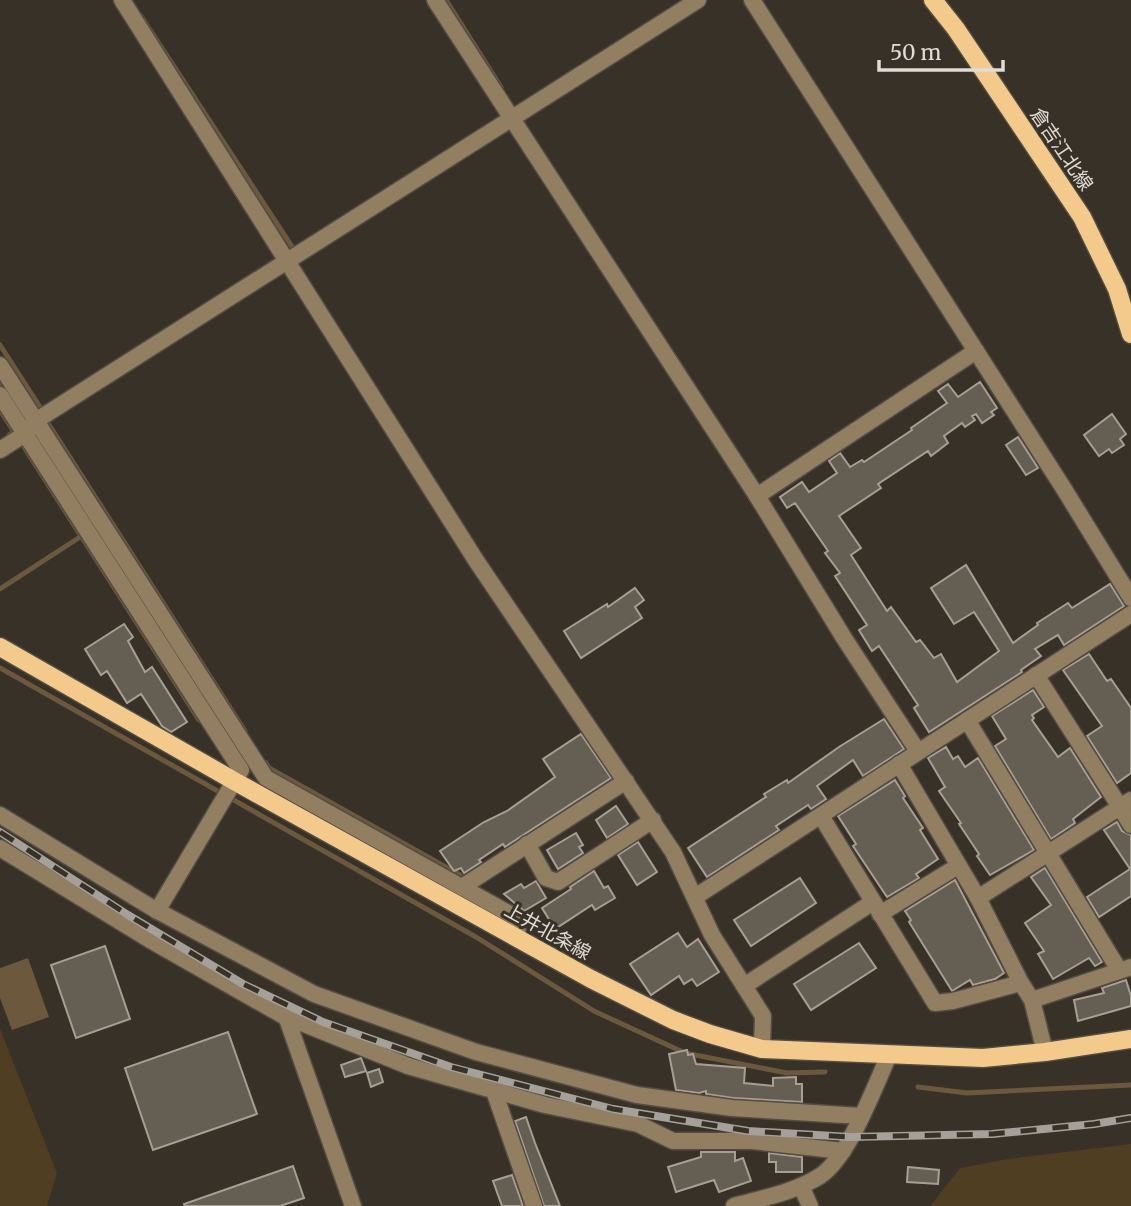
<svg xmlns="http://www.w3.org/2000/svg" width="1131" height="1206" viewBox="0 0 1131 1206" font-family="Merriweather,'Noto Sans JP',serif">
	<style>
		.green { fill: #4f3e22 }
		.water { fill: #6c593d }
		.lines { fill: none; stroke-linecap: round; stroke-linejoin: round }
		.stream { stroke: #6c593d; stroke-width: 5 }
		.building { fill: #655e53; stroke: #a79f93; stroke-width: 2 }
		.minor-casing { stroke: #524c43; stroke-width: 19 }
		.major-casing { stroke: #524c43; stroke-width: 21 }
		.minor { stroke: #927e60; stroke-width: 16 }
		.major { stroke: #f3ca8b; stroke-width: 18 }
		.rail-casing { stroke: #a5a099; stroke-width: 8 }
		.rail { stroke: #373127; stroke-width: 5; stroke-dasharray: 16; stroke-linecap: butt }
		.labels { text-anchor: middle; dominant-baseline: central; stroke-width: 6; stroke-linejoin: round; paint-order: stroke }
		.street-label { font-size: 19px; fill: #e0dcd6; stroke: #373127 }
	</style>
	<rect width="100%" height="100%" fill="#373127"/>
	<g class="green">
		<path d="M 0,1029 L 57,1173 L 47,1206 L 0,1206 Z"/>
		<path d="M 1131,1144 L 1131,1206 L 930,1206 L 960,1168 L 1008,1159 Z"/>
	</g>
	<path class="water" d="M 28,958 L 49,1017 L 12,1030 L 0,998 L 0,968 Z"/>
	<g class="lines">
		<g class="stream">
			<path d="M 446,0 L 501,87"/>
			<path d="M 141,16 L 293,248"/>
			<path d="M 0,345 L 40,407"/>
			<path d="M 0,381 L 21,411"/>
			<path d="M 0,410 L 14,432 L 9,435"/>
			<path d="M 48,423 L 245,731"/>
			<path d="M 22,444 L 199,720"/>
			<path d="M 0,589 L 80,537"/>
			<path d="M 0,668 L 476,937 L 594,1011 L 685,1053 L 787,1073 L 825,1072"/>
			<path d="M 266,763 L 269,768 L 460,875"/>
			<path d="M 918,1087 L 967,1093 L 1131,1085"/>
		</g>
	</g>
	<g class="building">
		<path d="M 980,382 L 997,408 L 991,412 L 994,415 L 982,423 L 976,414 L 972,416 L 975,420 L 965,427 L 962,423 L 944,436 L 948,443 L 931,456 L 928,451 L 878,484 L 881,488 L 839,516 L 861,548 L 851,555 L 887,611 L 891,607 L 916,642 L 920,640 L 934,658 L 941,654 L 957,682 L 999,651 L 974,612 L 954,624 L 931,588 L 966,565 L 1013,643 L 1038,625 L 1037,623 L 1068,603 L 1072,608 L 1110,584 L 1124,606 L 1064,645 L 1058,635 L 1035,649 L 1041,656 L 1021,670 L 1022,672 L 929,732 L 914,708 L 918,705 L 879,646 L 872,651 L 859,630 L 867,625 L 835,576 L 840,573 L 825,553 L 828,551 L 795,503 L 787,508 L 780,497 L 802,482 L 809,492 L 837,473 L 829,461 L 840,453 L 850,467 L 862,460 L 864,462 L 912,430 L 911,428 L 947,403 L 938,391 L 948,384 L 958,397 Z"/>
		<path d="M 1112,414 L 1126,434 L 1120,439 L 1124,445 L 1112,453 L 1109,449 L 1099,456 L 1084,435 Z"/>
		<path d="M 1018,437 L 1038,468 L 1026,475 L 1006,445 Z"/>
		<path d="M 635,588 L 644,600 L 635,607 L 642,618 L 581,658 L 564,631 L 607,604 L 608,607 Z"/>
		<path d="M 124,624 L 133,637 L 128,641 L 145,672 L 152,667 L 187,722 L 171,732 L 162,726 L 141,694 L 127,703 L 107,671 L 101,675 L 85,649 Z"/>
		<path d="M 1089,654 L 1107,681 L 1111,679 L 1131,708 L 1131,773 L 1117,783 L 1087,736 L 1102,726 L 1063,670 Z"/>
		<path d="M 1033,690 L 1044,707 L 1032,715 L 1034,718 L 1032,720 L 1058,757 L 1070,748 L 1101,797 L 1073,819 L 1075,823 L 1051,839 L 995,746 L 1006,739 L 992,716 Z"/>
		<path d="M 884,719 L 904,749 L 863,776 L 853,760 L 817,786 L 826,799 L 811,809 L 808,805 L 776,826 L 779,830 L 707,877 L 688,848 L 766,797 L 764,794 L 787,780 L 788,783 L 839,747 Z"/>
		<path d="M 581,734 L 611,778 L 505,847 L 503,844 L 479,860 L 481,862 L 464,873 L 461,868 L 454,871 L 440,851 L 484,822 L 507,811 L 555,777 L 543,759 Z"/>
		<path d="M 946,747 L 953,759 L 958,756 L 965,767 L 978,758 L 1034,850 L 990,875 L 977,856 L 979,854 L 959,824 L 961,823 L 939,791 L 945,787 L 928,758 Z"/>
		<path d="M 895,780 L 905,796 L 903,798 L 923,828 L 920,830 L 938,859 L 916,874 L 919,878 L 887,897 L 853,846 L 856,844 L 838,816 Z"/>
		<path d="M 616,806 L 628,824 L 607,838 L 596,820 Z"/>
		<path d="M 1117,822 L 1122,831 L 1131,835 L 1131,896 L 1099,917 L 1087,897 L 1130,869 L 1104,830 Z"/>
		<path d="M 576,833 L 583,845 L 579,847 L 583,853 L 558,869 L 547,850 Z"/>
		<path d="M 638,842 L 657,872 L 637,885 L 618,855 Z"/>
		<path d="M 1045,868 L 1102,962 L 1095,966 L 1089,958 L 1053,979 L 1038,954 L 1044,951 L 1025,923 L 1051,905 L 1031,877 Z"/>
		<path d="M 594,871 L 604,888 L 608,886 L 615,898 L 595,910 L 592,905 L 555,929 L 542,908 L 571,889 L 570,887 Z"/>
		<path d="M 800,878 L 816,903 L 751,946 L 734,920 Z"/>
		<path d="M 955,880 L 1004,973 L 995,979 L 973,985 L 970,980 L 952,991 L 909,922 L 911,920 L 905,911 Z"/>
		<path d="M 536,881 L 546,898 L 524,911 L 504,894 L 521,884 L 524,888 Z"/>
		<path d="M 678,933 L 687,947 L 698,939 L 719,972 L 697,986 L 692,979 L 684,984 L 679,976 L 651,995 L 630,964 Z"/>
		<path d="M 859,943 L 876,968 L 811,1010 L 794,984 Z"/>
		<path d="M 105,946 L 130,1019 L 76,1038 L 51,965 Z"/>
		<path d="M 1126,980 L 1131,996 L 1131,1006 L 1078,1021 L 1074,1000 L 1104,993 L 1102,988 Z"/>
		<path d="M 228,1032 L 257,1114 L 153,1150 L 125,1068 Z"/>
		<path d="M 687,1050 L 688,1055 L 693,1054 L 696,1064 L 745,1068 L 744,1083 L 773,1086 L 773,1078 L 796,1077 L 796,1084 L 802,1084 L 802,1102 L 733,1098 L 706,1094 L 706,1091 L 699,1093 L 676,1090 L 669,1054 Z"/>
		<path d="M 361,1058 L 366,1071 L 345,1077 L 341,1065 Z"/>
		<path d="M 379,1069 L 383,1082 L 371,1087 L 367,1073 Z"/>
		<path d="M 526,1117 L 535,1143 L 560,1206 L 544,1206 L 515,1121 Z"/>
		<path d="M 701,1152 L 735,1152 L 735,1161 L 743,1158 L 751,1181 L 719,1192 L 714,1180 L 676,1192 L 668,1167 L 701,1157 Z"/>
		<path d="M 769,1153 L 802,1157 L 802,1172 L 776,1172 L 776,1162 L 769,1162 Z"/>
		<path d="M 293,1166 L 304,1198 L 280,1206 L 185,1206 L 184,1204 Z"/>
		<path d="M 908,1167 L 939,1170 L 938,1184 L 907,1182 Z"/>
		<path d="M 512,1175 L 523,1206 L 502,1206 L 493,1181 Z"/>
	</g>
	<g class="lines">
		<g class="minor-casing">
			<g id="minor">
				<path d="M 122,0 L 477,562 L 673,852 L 712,935 L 763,1016 L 762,1049"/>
				<path d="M 435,0 L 757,496 L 844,638 L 917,750"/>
				<path d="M 752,0 L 1064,489 L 1131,598"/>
				<path d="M 0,365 L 266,778 L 517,918 L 518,938"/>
				<path d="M 0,395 L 241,770 L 157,911"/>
				<path d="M 0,450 L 25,434 L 37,420 L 698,0"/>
				<path d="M 757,496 L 976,351"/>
				<path d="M 1036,675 L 1120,807 L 1131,800"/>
				<path d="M 967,720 L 1119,970"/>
				<path d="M 899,764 L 978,898 L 1021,983 L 1032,1000 L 1045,1052"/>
				<path d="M 0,815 L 154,909 L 314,994 L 476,1052 L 637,1095 L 732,1108 L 861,1116"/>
				<path d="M 821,816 L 935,1003 L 953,1001 L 1021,983"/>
				<path d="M 527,844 L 546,878 L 558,882 L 653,820"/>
				<path d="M 0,848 L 150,940 L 282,1015 L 408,1066 L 545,1105 L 638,1124 L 673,1141 L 752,1141 L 843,1151"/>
				<path d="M 462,887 L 626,781"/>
				<path d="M 695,897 L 1131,614"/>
				<path d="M 978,898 L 1120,807 L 1131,825"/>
				<path d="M 880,914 L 958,866"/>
				<path d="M 744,986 L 873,902"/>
				<path d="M 1032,1000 L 1131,967"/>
				<path d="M 286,1016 L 353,1206"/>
				<path d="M 494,1091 L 534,1206"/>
				<path d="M 801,1186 L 810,1206"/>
				<path d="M 734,1206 C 763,1198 795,1192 820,1176 C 849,1157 874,1088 889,1055"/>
			</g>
		</g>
		<g class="major-casing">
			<g id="major">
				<path d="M 933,0 L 956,29 L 1082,217 L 1117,289 L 1131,334"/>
				<path d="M 0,647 L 236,782 L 591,979 L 673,1020 L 710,1034 L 762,1049 L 983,1058 L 1045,1052 L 1131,1039"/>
			</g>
		</g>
		<use href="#minor" class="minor"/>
		<use href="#major" class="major"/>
		<g class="rail-casing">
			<path id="rail" d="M 0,832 L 128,915 L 243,984 L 323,1022 L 451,1067 L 613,1109 L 748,1131 L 850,1137 L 992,1134 L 1094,1124 L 1131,1118"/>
		</g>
		<use href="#rail" class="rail"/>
	</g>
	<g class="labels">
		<g class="street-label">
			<text transform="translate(1062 149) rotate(56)">倉吉江北線</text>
			<text transform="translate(548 931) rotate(29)">上井北条線</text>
		</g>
	</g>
	<path d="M879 60v10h124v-10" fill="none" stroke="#e0dcd6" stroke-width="3.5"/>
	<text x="890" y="60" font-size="21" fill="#e0dcd6" stroke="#373127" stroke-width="5" paint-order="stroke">50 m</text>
</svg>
